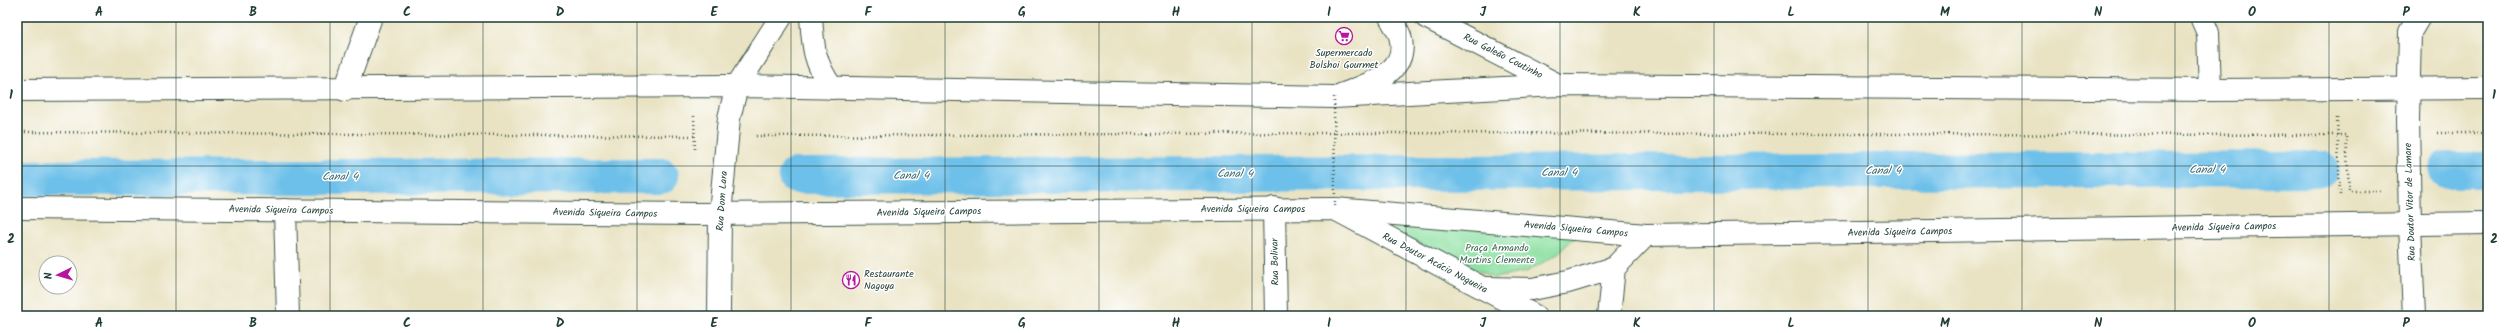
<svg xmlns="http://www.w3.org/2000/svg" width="2505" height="333" viewBox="0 0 2505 333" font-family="Kalam,sans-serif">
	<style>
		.green { fill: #8ce0a1; stroke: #568e6a }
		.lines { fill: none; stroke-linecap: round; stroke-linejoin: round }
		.canal { stroke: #6dc0e9; stroke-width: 36 }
		.minor-casing { stroke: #3d5649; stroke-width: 24 }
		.secondary-casing { stroke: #3d5649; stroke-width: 24 }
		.path { stroke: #3d5649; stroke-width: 2.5; stroke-dasharray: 1 3; stroke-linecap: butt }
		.minor { stroke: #fff; stroke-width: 22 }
		.secondary { stroke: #fff; stroke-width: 22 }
		.path-bridge { stroke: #3d5649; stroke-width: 2.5; stroke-dasharray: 1 3; stroke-linecap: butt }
		.grid { fill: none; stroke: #1f3d34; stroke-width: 1; stroke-opacity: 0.55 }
		.labels { text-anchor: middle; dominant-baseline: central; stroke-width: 3; stroke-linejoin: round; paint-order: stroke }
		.poi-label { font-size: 10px; fill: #1f3d34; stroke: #fff }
		.street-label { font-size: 10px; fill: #1f3d34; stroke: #fff }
		.park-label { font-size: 10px; fill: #3a664f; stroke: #fff }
		.water-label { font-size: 11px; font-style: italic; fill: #36646a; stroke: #fff }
		.neatline { fill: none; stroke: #1f3d34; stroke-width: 1.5 }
		.grid-label { font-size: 13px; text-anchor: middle; font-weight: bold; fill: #1f3d34 }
	</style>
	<rect width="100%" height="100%" fill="#fff"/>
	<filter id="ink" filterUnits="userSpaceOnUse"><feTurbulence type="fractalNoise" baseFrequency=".025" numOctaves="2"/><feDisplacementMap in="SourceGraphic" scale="8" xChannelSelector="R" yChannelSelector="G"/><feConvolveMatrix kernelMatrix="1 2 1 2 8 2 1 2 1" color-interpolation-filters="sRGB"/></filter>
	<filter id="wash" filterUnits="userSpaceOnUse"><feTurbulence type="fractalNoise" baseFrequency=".012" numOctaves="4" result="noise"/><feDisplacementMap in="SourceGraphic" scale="16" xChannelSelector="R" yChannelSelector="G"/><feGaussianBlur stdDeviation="0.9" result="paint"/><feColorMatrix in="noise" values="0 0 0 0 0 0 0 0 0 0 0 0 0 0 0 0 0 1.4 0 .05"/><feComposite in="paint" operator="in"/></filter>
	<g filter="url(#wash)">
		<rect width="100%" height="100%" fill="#e9e3c3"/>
		<path class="green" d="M 1380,226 L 1580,232 L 1556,255 L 1526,272 L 1494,278 Z"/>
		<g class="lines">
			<g class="canal">
				<path d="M 2446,170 L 2488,170"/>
				<path d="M 796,176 L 2321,169"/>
				<path d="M 20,178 L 661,176"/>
			</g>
		</g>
	</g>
	<g filter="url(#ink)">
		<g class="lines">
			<g class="minor-casing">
				<g id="minor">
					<path d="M 1426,17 L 1558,85"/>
					<path d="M 2201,17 L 2208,33 L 2210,90"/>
					<path d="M 345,90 L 371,17"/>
					<path d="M 1341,95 C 1366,85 1411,73 1400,36 C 1398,30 1393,23 1390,17"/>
					<path d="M 1274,208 L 1276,316"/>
					<path d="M 1335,209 L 1535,316"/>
					<path d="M 285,210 L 288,316"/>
					<path d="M 2410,225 L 2414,316"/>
					<path d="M 1487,288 L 1532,289 L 1568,282 L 1614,268"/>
					<path d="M 719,316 L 720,214 L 729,118 L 737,86 L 781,17"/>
					<path d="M 1609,316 L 1614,268 L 1646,235"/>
				</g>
			</g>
			<g class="secondary-casing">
				<g id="secondary">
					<path d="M 811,17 C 813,47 814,63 832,88"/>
					<path d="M 17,90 L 737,86 L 1334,97 L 1558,85 L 2210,90 L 2488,88"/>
					<path d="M 17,208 L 696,214 L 1335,209 L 1646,235 L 2488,223"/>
					<path d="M 2410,225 L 2408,120 L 2410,32 L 2419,17"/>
				</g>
			</g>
			<g class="path">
				<path d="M 694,116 L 695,151"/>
				<path d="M 2337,118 L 2340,195"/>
				<path d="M 17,132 L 697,136"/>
				<path d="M 2437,133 L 2488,133"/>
				<path d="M 756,136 L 1334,133 L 2346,135 L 2349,191 L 2380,191"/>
			</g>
			<use href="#minor" class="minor"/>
			<use href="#secondary" class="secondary"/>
			<path class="path-bridge" d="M 1334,97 L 1335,209"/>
		</g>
	</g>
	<path class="grid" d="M 176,17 L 176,316M 330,17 L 330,316M 483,17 L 483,316M 637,17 L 637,316M 791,17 L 791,316M 945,17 L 945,316M 1099,17 L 1099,316M 1252,17 L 1252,316M 1406,17 L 1406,316M 1560,17 L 1560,316M 1714,17 L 1714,316M 1868,17 L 1868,316M 2022,17 L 2022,316M 2175,17 L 2175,316M 2329,17 L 2329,316M 17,166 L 2488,166"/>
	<defs>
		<g id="supermarket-ring" transform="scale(0.9)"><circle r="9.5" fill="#fff" stroke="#b5179e" stroke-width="1.5"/><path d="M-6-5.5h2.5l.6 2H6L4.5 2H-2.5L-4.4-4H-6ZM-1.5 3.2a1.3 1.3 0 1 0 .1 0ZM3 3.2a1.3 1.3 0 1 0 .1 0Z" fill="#b5179e"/></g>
		<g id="restaurant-ring" transform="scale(0.9)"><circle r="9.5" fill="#fff" stroke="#b5179e" stroke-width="1.5"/><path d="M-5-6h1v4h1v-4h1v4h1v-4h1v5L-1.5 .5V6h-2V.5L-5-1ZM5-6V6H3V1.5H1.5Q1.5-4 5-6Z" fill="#b5179e"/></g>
	</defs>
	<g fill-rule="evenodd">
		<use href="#supermarket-ring" x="1344" y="36"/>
		<use href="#restaurant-ring" x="851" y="280"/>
	</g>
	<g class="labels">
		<g class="poi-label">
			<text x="1344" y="53">Supermercado<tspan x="1344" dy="12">Bolshoi Gourmet</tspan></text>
			<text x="864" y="274" text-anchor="start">Restaurante<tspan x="864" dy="12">Nagoya</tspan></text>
		</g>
		<g class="street-label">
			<text transform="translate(1503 56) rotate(27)">Rua Galeão Coutinho</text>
			<text transform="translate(722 201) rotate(-86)">Rua Dom Lara</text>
			<text transform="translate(2410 202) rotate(-92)">Rua Doutor Vitor de Lamare</text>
			<text x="1253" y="209">Avenida Siqueira Campos</text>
			<text transform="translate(281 210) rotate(1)">Avenida Siqueira Campos</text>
			<text transform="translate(929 212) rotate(-1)">Avenida Siqueira Campos</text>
			<text transform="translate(605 213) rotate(1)">Avenida Siqueira Campos</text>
			<text transform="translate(2224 227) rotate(-1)">Avenida Siqueira Campos</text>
			<text transform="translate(1576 229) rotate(5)">Avenida Siqueira Campos</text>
			<text transform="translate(1900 232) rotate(-1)">Avenida Siqueira Campos</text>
			<text transform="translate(1275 262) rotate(-91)">Rua Bolivar</text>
			<text transform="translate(1435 263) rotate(28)">Rua Doutor Acácio Nogueira</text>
		</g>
		<g class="park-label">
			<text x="1497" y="248">Praça Armando<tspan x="1497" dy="12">Martins Clemente</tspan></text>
		</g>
		<g class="water-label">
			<text x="2207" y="170">Canal 4</text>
			<text x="1883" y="171">Canal 4</text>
			<text x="1559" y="173">Canal 4</text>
			<text x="1235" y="174">Canal 4</text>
			<text x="911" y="176">Canal 4</text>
			<text x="340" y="177">Canal 4</text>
		</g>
	</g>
	<rect width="2505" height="333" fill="none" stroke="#fff" stroke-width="44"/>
	<g transform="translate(58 275) rotate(265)"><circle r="19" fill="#ffffff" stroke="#a5b1ae"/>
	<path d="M0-3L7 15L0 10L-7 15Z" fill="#b5179e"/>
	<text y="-6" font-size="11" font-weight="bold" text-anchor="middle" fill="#1f3d34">N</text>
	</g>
	<rect x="22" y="22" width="2461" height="289" class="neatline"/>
	<g class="grid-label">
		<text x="99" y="16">A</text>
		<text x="253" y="16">B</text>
		<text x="407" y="16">C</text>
		<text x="560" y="16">D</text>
		<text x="714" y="16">E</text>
		<text x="868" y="16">F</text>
		<text x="1022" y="16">G</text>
		<text x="1176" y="16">H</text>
		<text x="1329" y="16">I</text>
		<text x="1483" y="16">J</text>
		<text x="1637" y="16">K</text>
		<text x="1791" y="16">L</text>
		<text x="1945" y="16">M</text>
		<text x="2098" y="16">N</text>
		<text x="2252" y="16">O</text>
		<text x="2406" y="16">P</text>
		<text x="11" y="99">1</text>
		<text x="2494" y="99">1</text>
		<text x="11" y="243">2</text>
		<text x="2494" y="243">2</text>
		<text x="99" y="327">A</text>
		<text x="253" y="327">B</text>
		<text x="407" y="327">C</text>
		<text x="560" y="327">D</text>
		<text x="714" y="327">E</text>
		<text x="868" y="327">F</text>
		<text x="1022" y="327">G</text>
		<text x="1176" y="327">H</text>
		<text x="1329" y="327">I</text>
		<text x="1483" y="327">J</text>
		<text x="1637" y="327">K</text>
		<text x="1791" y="327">L</text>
		<text x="1945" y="327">M</text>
		<text x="2098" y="327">N</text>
		<text x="2252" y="327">O</text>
		<text x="2406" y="327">P</text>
	</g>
</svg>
